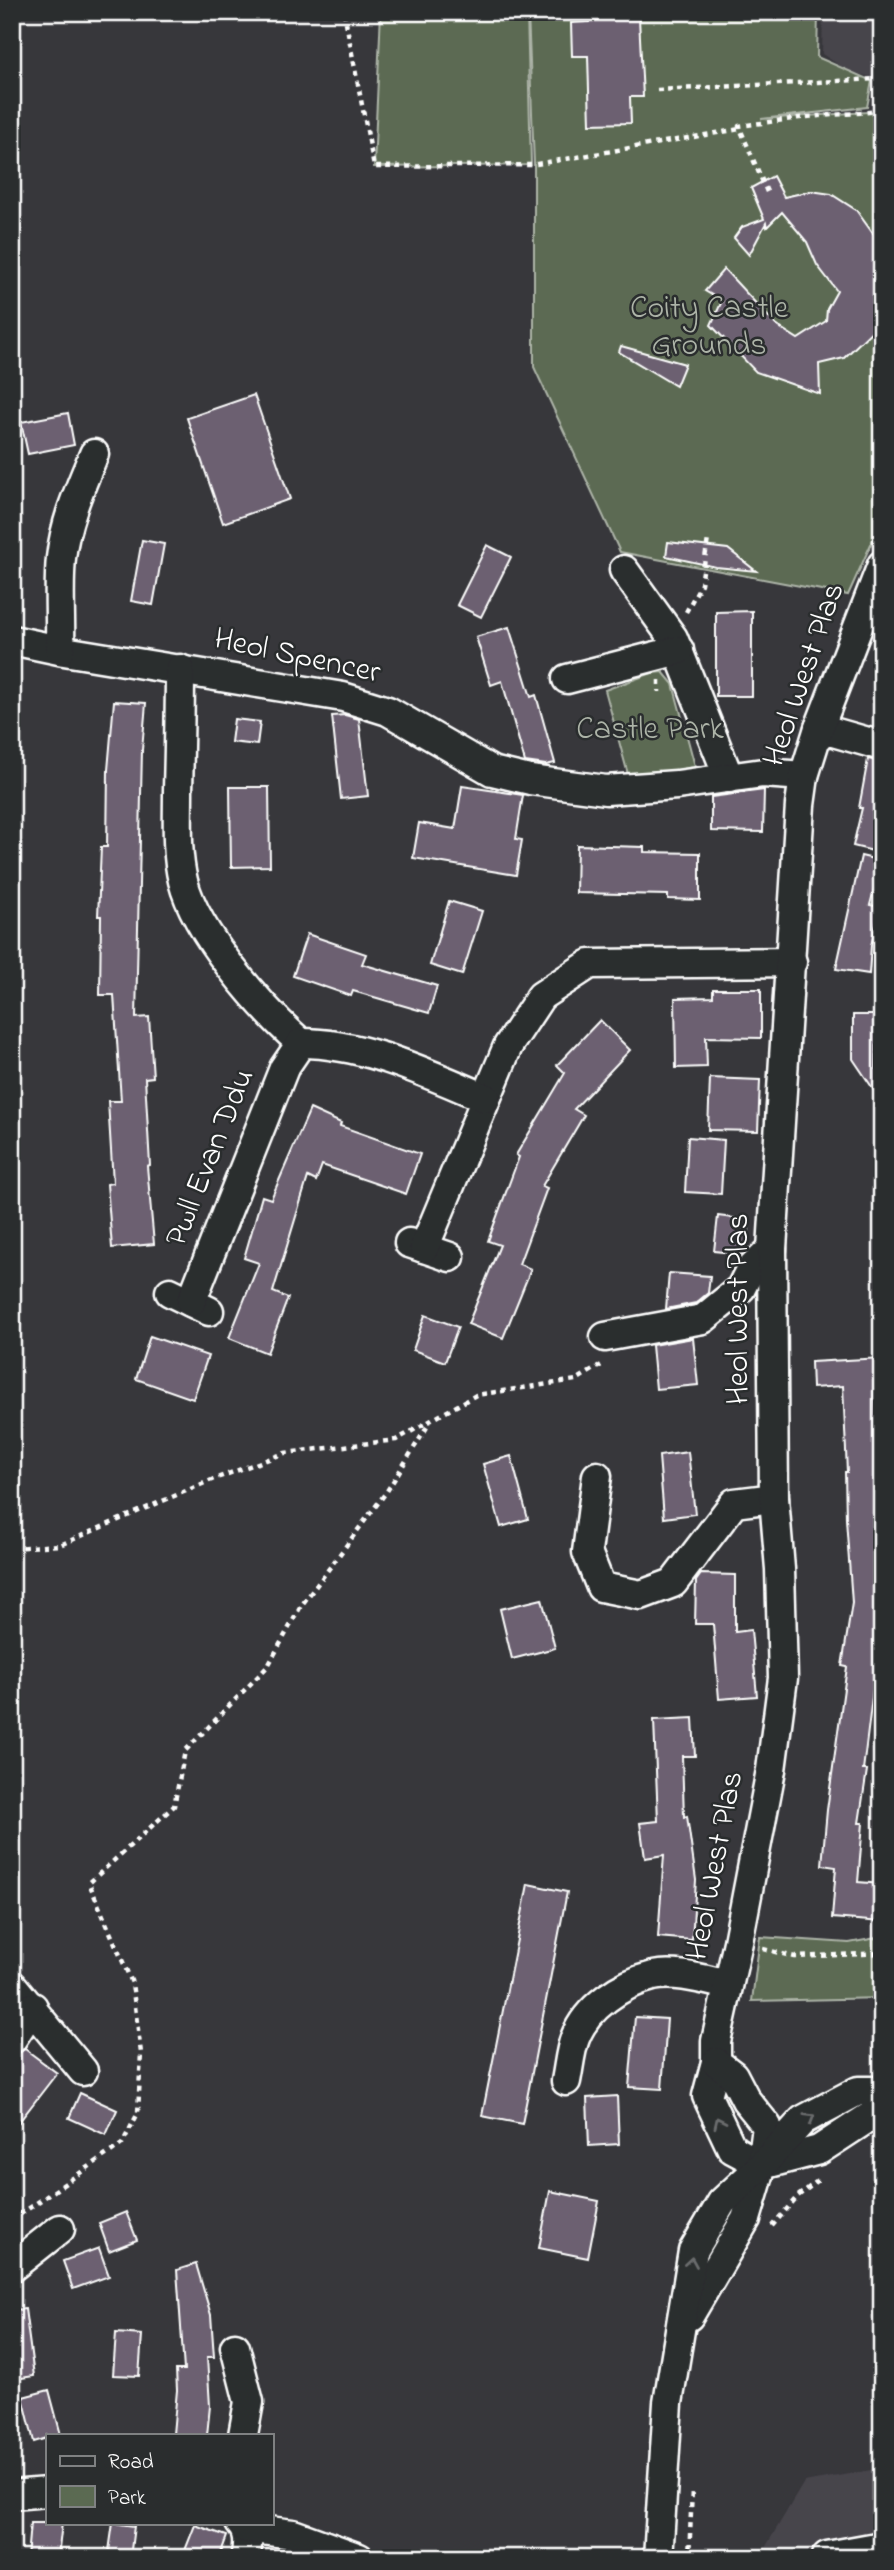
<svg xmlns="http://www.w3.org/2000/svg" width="894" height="2570" viewBox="0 0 894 2570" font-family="'Indie Flower',sans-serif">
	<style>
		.built { fill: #47444b }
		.green { fill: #5b6a52; stroke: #adb4a8; stroke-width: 2 }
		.building { fill: #6c6171; stroke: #fff; stroke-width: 2 }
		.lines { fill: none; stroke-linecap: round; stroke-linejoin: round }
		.minor-casing { stroke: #fff; stroke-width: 33 }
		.path { stroke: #fff; stroke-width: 4.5; stroke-dasharray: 5 5; stroke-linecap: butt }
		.minor { stroke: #2a2d2e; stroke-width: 28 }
		.oneway { stroke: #6a6c6d }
		.labels { text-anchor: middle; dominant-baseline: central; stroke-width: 5; stroke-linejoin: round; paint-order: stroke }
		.park-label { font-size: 32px; fill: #adb4a8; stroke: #2a2d2e }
		.street-label { font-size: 32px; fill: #fff; stroke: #2a2d2e }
	</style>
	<rect width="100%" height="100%" fill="#37373b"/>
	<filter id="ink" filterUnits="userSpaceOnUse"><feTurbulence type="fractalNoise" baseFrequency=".0143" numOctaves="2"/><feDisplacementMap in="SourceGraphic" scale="14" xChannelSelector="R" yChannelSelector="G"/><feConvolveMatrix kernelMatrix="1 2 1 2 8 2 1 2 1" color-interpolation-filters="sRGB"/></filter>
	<g filter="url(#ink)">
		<g class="built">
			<path d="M 823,12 L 882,12 L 882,111 L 877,111 L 878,79 L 848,71 L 822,54 Z"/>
			<path d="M 882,2468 L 882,2558 L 759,2558 L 804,2482 Z"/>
		</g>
		<g class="green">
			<path d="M 381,12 L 527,12 L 531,165 L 374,167 Z"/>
			<path d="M 528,12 L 818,12 L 817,57 L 872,81 L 867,107 L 761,119 L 882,111 L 882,526 L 875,535 L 848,595 L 620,552 L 534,367 L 534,164 Z"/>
			<path d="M 663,672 L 673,684 L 696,770 L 632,789 L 605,690 L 652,673 Z"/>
			<path d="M 760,1937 L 849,1943 L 882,1937 L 882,1998 L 752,2001 Z"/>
		</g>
		<g class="building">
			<path d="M 589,12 L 622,12 L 623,18 L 639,18 L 643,97 L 630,97 L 631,123 L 590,124 L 588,56 L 572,56 L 571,23 L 589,22 Z"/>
			<path d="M 773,176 L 784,197 L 811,191 L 831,194 L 856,210 L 882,246 L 882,314 L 876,327 L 844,358 L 819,364 L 820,394 L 756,372 L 711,325 L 722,301 L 705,291 L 724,269 L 776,325 L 798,339 L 826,321 L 827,309 L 837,291 L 817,265 L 807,242 L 782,212 L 767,227 L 766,223 L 749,255 L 734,238 L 742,227 L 764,219 L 751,188 Z"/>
			<path d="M 621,346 L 685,364 L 676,386 L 619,352 Z"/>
			<path d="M 254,395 L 290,499 L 223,523 L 187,418 Z"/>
			<path d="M 68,413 L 74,445 L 28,454 L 21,422 Z"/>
			<path d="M 142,540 L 164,544 L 153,605 L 131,601 Z"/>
			<path d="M 668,542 L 728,549 L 756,571 L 716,567 L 666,556 Z"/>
			<path d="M 487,545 L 511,557 L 481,617 L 457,605 Z"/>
			<path d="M 752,611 L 752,696 L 716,696 L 716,612 Z"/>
			<path d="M 509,627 L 531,697 L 536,695 L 555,763 L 546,765 L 525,762 L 502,681 L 491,685 L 476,637 Z"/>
			<path d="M 114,701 L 146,703 L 142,750 L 136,1018 L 149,1017 L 153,1077 L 145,1078 L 150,1165 L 147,1166 L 154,1244 L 112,1248 L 107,1184 L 113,1183 L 108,1101 L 121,1101 L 114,995 L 100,995 L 101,916 L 98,916 L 101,847 L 107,847 L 108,770 Z"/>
			<path d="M 345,715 L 359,719 L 368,796 L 341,799 L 332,716 Z"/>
			<path d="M 234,719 L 260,722 L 257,745 L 231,742 Z"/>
			<path d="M 868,759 L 882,762 L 882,831 L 877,852 L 853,846 L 862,808 L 859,808 Z"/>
			<path d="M 462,786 L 523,795 L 516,839 L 522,840 L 516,875 L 413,858 L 419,823 L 455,829 Z"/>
			<path d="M 230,787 L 269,787 L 270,866 L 231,867 Z"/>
			<path d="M 764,790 L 763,832 L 711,831 L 711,797 Z"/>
			<path d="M 577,845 L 644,847 L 644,852 L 700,853 L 700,900 L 668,899 L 668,895 L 576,893 Z"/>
			<path d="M 861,856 L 882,861 L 870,905 L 880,907 L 871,946 L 869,974 L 836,969 Z"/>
			<path d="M 449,901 L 482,911 L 462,975 L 430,965 Z"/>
			<path d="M 307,934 L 366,954 L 362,964 L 437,986 L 429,1013 L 353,991 L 351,996 L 293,976 Z"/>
			<path d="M 713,989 L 761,989 L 761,1038 L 706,1037 L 707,1067 L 676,1068 L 675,998 L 713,997 Z"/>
			<path d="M 853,1015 L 877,1015 L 876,1093 L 853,1059 Z"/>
			<path d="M 600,1020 L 630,1050 L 574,1109 L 584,1115 L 542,1186 L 547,1188 L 519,1264 L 531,1269 L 503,1338 L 468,1324 L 500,1245 L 488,1241 L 519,1157 L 516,1155 L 565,1073 L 557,1065 Z"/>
			<path d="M 710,1078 L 760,1080 L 758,1131 L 708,1130 Z"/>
			<path d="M 310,1109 L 341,1123 L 340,1126 L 420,1154 L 406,1194 L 322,1165 L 316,1181 L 308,1177 L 273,1292 L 288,1298 L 267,1353 L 229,1338 L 259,1263 L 244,1258 L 262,1196 L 271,1199 Z"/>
			<path d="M 688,1137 L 724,1140 L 721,1194 L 685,1192 Z"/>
			<path d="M 718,1216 L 750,1220 L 746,1251 L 742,1254 L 714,1251 Z"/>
			<path d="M 669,1273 L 710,1276 L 708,1293 L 696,1303 L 666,1309 Z"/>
			<path d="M 425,1315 L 458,1327 L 445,1362 L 413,1350 Z"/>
			<path d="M 150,1336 L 208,1356 L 193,1399 L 136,1379 Z"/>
			<path d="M 693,1338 L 698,1385 L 656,1389 L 652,1345 Z"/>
			<path d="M 882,1358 L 882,1385 L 875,1385 L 880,1553 L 876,1553 L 878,1625 L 881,1625 L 863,1770 L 867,1770 L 859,1823 L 863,1823 L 858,1882 L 882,1884 L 882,1922 L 832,1918 L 836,1867 L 822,1865 L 827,1810 L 847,1667 L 842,1666 L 852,1603 L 846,1519 L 845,1472 L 847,1472 L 843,1386 L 812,1388 L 811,1362 Z"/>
			<path d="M 688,1452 L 695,1514 L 664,1518 L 659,1456 Z"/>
			<path d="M 511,1456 L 528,1519 L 501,1527 L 483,1464 Z"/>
			<path d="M 701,1574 L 735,1575 L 735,1632 L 751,1630 L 757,1696 L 719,1699 L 713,1624 L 695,1624 L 696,1581 Z"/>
			<path d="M 542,1599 L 555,1648 L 512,1659 L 500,1609 Z"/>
			<path d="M 693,1718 L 695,1756 L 682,1756 L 684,1817 L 687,1816 L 696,1880 L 692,1940 L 658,1937 L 664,1855 L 645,1858 L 640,1823 L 658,1821 L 654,1720 Z"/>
			<path d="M 528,1884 L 567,1892 L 522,2124 L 482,2116 Z"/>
			<path d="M 635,2017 L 667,2019 L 662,2089 L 629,2087 Z"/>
			<path d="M 25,2049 L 57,2073 L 12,2131 L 12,2055 Z"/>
			<path d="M 80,2093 L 117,2110 L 106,2135 L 69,2118 Z"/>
			<path d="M 617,2096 L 619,2144 L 589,2146 L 587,2098 Z"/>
			<path d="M 550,2191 L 599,2201 L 588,2258 L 539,2248 Z"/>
			<path d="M 126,2212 L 137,2240 L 109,2251 L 99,2223 Z"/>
			<path d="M 99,2248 L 109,2276 L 73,2289 L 63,2261 Z"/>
			<path d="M 196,2264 L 211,2315 L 214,2357 L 207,2357 L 210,2406 L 207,2435 L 184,2435 L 173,2434 L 177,2390 L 176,2370 L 184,2370 L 177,2270 Z"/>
			<path d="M 25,2309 L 34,2376 L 15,2379 L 12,2359 L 12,2310 Z"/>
			<path d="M 116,2333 L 142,2335 L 139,2376 L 113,2375 Z"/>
			<path d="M 49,2390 L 61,2435 L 47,2435 L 47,2438 L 34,2442 L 23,2397 Z"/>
			<path d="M 30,2523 L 62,2523 L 58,2558 L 27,2558 Z"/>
			<path d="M 113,2523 L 134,2526 L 130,2558 L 108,2558 Z"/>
			<path d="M 195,2525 L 227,2536 L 219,2558 L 182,2558 Z"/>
		</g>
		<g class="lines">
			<g class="minor-casing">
				<g id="minor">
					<path d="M 624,570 L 673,638 L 729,778"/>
					<path d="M 12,640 L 64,651 L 343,697 L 388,711 L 492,771 L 530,780 L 606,790 L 677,785 L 763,773 L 804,776"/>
					<path d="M 60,650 C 61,620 58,588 61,558 C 65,521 80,488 94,454"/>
					<path d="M 180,669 C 180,710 179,750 178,791 C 178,821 176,852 183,881 C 196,933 260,1007 301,1043"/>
					<path d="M 567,679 L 679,650"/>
					<path d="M 819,728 L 882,746"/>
					<path d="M 409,1243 L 450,1257"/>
					<path d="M 424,1248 L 508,1046 L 541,996 L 590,964 L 792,962"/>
					<path d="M 170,1292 L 209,1311"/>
					<path d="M 191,1302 L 284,1068 L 301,1043 C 365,1043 428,1074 486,1098"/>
					<path d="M 605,1337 L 703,1319 L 741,1288 L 750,1270 L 772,1249"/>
					<path d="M 597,1476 L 587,1552 L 601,1587 L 641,1595 L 673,1583 L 734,1503 L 774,1498"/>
					<path d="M 12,1985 L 83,2071"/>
					<path d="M 12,2039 L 33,2007"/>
					<path d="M 566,2081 C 569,2067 570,2051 575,2038 C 587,2007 621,1984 653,1976 C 676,1971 705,1980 728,1985"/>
					<path d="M 762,2165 L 732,2149 L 707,2096 L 716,2062 L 716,2041 L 738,1942 L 771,1770 L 783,1678 L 780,1569 L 774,1498 L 772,1249 L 800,805 L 804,776 L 819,728 L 882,565"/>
					<path d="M 762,2165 L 819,2150 L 871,2116 L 882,2103"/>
					<path d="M 12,2267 L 60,2229"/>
					<path d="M 689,2316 L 746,2219 L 762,2165 L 767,2126 L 746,2100 L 733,2075 L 716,2062"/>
					<path d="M 235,2347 L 249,2402 L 243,2435"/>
					<path d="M 12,2495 L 47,2492"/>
					<path d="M 240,2523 C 249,2532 248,2546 245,2558"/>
					<path d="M 245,2528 L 293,2534 L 359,2558"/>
					<path d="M 827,2556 L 882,2546"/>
					<path d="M 658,2558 L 668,2403 L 693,2251 L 722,2202 L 762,2165 L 803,2120 L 858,2091 L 882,2091"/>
				</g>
			</g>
			<g class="path">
				<path d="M 344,12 L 374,167 L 531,165 L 740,129"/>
				<path d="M 657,90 L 878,79 L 882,81"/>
				<path d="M 767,192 L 739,126 L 807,117 L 882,111"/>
				<path d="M 686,612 L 701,584 L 708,539"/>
				<path d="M 659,680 L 659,692"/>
				<path d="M 12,1548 L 60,1545 L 214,1479 L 285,1453 L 396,1440 L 476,1395 L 576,1380 L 605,1363"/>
				<path d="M 763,1949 L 795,1957 L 882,1953"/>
				<path d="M 12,2220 L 122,2144 L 138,2113 L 141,2053 L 132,1983 L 89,1883 L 174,1806 L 185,1751 L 268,1666 L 301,1606 L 387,1491 L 429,1424"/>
				<path d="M 772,2226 L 798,2196 L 820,2179"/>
				<path d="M 689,2558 L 692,2489"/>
			</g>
			<use href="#minor" class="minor"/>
		</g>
		<defs><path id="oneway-chevron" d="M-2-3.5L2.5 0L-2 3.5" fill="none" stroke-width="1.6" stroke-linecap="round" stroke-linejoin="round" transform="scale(1.75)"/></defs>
		<g class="oneway">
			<use href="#oneway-chevron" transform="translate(810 2118) rotate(-31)"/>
			<use href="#oneway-chevron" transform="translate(719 2122) rotate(-115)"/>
			<use href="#oneway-chevron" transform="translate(691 2262) rotate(-81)"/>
		</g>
	</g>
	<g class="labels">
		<g class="park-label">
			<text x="709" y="309">Coity Castle<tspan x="709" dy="37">Grounds</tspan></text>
			<text x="650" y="730">Castle Park</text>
		</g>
		<g class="street-label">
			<text transform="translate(297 657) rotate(12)">Heol Spencer</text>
			<text transform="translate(805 675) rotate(-71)">Heol West Plas</text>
			<text transform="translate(211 1158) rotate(-68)">Pwll Evan Ddu</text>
			<text transform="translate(739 1309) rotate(-90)">Heol West Plas</text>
			<text transform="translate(716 1866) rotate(-79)">Heol West Plas</text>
		</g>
	</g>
	<rect width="894" height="2570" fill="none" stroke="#2a2d2e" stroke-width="42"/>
	<rect x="21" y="21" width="852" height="2528" fill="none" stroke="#fff" stroke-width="2.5" filter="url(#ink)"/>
	<rect x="46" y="2434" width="228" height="91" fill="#2a2d2e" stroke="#7f8182" stroke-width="2"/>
	<rect x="60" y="2456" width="35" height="10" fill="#2a2d2e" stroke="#7f8182" stroke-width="2"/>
	<text x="108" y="2468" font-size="21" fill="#ffffff">Road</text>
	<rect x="60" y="2486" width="35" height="21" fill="#5b6a52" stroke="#7f8182" stroke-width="2"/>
	<text x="108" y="2504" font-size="21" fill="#ffffff">Park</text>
</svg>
